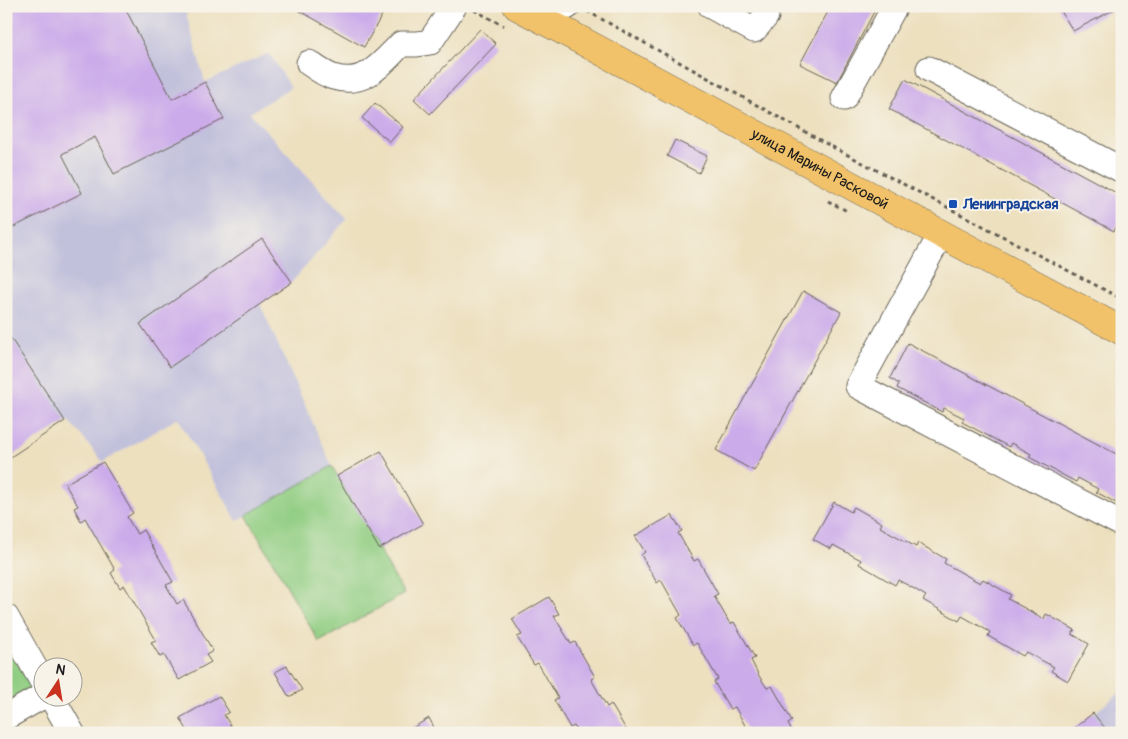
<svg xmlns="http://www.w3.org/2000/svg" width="1128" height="739" viewBox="0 0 1128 739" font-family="Pangolin,sans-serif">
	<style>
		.industrial { fill: #c2c1dc }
		.green { fill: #90cd82; stroke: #56744f }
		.building { fill: #cbabea }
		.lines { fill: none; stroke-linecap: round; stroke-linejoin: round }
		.minor-casing { stroke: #656155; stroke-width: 27 }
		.major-casing { stroke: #656155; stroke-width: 29 }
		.path { stroke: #656155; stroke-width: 3; stroke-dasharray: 4 4; stroke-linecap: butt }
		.minor { stroke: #fff; stroke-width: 25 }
		.major { stroke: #f2c26a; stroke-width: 28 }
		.transit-dot { fill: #1a4fb4; stroke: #f7f3e8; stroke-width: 2 }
		.labels { text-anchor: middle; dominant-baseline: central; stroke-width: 4; stroke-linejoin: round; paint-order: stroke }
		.street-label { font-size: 15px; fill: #1c1c1c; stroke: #f7f3e8 }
		.transit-label { font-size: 15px; font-weight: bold; fill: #164399; stroke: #f7f3e8; text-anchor: start }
	</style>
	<rect width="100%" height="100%" fill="#f7f3e8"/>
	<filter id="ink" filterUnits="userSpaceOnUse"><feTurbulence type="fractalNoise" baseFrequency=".02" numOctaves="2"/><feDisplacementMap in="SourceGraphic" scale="10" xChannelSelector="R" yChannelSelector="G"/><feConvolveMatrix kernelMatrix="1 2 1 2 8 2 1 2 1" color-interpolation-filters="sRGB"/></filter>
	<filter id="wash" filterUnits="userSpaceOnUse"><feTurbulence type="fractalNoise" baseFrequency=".0096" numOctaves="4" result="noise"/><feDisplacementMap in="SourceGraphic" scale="20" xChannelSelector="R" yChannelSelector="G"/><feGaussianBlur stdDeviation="1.12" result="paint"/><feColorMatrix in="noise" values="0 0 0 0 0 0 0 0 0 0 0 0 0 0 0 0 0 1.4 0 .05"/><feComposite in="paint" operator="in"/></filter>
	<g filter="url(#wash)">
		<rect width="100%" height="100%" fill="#ede0bf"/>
		<g class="industrial">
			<path d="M 6,6 L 184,6 L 205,82 L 269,53 L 291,87 L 250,113 L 347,219 L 292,282 L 260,304 L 332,466 L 237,521 L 178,418 L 103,462 L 68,420 L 6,460 Z"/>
			<path d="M 1122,691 L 1122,733 L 1069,733 Z"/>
		</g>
		<g class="green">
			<path d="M 332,466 L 404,594 L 319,642 L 246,515 Z"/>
			<path d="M 6,643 L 39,701 L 6,717 Z"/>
		</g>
		<g id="blocks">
			<g class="building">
				<path d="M 6,6 L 124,6 L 172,99 L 205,82 L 224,119 L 114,174 L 95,137 L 62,154 L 82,193 L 6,231 Z"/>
				<path d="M 291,6 L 387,6 L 364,47 Z"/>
				<path d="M 748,6 L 783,6 L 774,21 Z"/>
				<path d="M 831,6 L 877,6 L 837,82 L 800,64 Z"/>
				<path d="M 1058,6 L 1121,6 L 1073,31 Z"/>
				<path d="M 480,29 L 496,44 L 430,114 L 414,99 Z"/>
				<path d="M 905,79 L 1122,196 L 1122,217 L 1114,231 L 889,109 Z"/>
				<path d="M 375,103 L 403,127 L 390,142 L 362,118 Z"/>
				<path d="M 675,140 L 707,156 L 699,173 L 667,156 Z"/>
				<path d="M 262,239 L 292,282 L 170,367 L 140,324 Z"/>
				<path d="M 803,291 L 841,312 L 754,471 L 716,450 Z"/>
				<path d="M 6,331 L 65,421 L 6,460 Z"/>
				<path d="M 908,343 L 1122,457 L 1122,506 L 1096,492 L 1098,489 L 1078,478 L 1076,482 L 1029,457 L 1031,454 L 1011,443 L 1009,447 L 962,422 L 964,418 L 944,408 L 942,412 L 897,388 L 899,384 L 890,378 Z"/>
				<path d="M 381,451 L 423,524 L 379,549 L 337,476 Z"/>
				<path d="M 103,462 L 133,513 L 127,517 L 131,524 L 137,534 L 143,530 L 173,582 L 166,585 L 177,604 L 183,600 L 213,651 L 206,655 L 211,662 L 179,680 L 164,655 L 160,657 L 151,642 L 156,640 L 124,585 L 120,588 L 111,573 L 115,570 L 85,518 L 81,521 L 74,508 L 78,506 L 65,484 Z"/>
				<path d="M 834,502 L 851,512 L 854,507 L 882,523 L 880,527 L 916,547 L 918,543 L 946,559 L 944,563 L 980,583 L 983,579 L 1011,595 L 1008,599 L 1044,619 L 1046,614 L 1075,630 L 1072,634 L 1089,644 L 1068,681 L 1051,671 L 1054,667 L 1026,652 L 1023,656 L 988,636 L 990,632 L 978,625 L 962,616 L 959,621 L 923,600 L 926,596 L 911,587 L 898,580 L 895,585 L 859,564 L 861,560 L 848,553 L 833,545 L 831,549 L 813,539 Z"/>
				<path d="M 672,515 L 682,531 L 678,533 L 694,561 L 698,559 L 718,594 L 714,596 L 721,608 L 730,624 L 734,622 L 755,658 L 751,660 L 759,676 L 767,688 L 772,686 L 792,721 L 788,724 L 793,733 L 749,733 L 735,707 L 730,709 L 714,682 L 718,679 L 697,643 L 693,645 L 677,618 L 681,615 L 661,580 L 657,583 L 641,555 L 645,552 L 635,536 Z"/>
				<path d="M 549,597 L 559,614 L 554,616 L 571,644 L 575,642 L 595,677 L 591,679 L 607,707 L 611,704 L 628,733 L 578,733 L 574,726 L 570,728 L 554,700 L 558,698 L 538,663 L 534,665 L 517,637 L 522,635 L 512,619 Z"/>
				<path d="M 287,666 L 302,690 L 289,697 L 275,672 Z"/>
				<path d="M 219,696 L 229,712 L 224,715 L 235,733 L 189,733 L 180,718 Z"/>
				<path d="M 1122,703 L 1122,715 L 1116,708 Z"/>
				<path d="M 1093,713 L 1109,733 L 1068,733 Z"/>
				<path d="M 429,718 L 437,733 L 404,733 Z"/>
			</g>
		</g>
	</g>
	<g filter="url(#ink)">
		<use href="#blocks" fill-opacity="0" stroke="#656155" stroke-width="1"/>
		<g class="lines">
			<g class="minor-casing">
				<g id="minor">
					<path d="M 711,6 L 754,30 L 766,16"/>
					<path d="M 542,20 L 568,6"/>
					<path d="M 309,63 C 316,68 324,74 333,77 C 365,87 381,64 401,44 L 417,44 L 430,42 L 454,6"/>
					<path d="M 929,69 L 1122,170"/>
					<path d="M 844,98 L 895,6"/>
					<path d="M 941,234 L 858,386 L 1122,524"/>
					<path d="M 6,617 L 42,681"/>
					<path d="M 51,696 L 72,733"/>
					<path d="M 6,717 L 43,696"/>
				</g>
			</g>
			<g class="major-casing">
				<g id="major">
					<path id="s1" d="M 517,6 L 1122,331"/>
				</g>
			</g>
			<g class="path">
				<path d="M 474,10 L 504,26"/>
				<path d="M 587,11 L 827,144 L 1122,299"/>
				<path d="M 828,201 L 849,212"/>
			</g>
			<use href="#minor" class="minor"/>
			<use href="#major" class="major"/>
		</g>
	</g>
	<rect class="transit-dot" x="948" y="199" width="10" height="10" rx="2.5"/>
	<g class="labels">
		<g class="street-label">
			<text stroke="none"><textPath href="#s1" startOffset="344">улица Марины Расковой</textPath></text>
		</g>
		<g class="transit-label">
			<text x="963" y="204">Ленинградская</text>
		</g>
	</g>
	<rect width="1128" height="739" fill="none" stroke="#f7f3e8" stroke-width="25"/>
	<g transform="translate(58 682) rotate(12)"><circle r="24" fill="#f7f3e8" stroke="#9f9d96"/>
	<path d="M0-4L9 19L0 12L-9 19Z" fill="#c8321e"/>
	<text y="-8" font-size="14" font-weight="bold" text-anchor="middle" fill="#1c1c1c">N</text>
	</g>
</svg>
